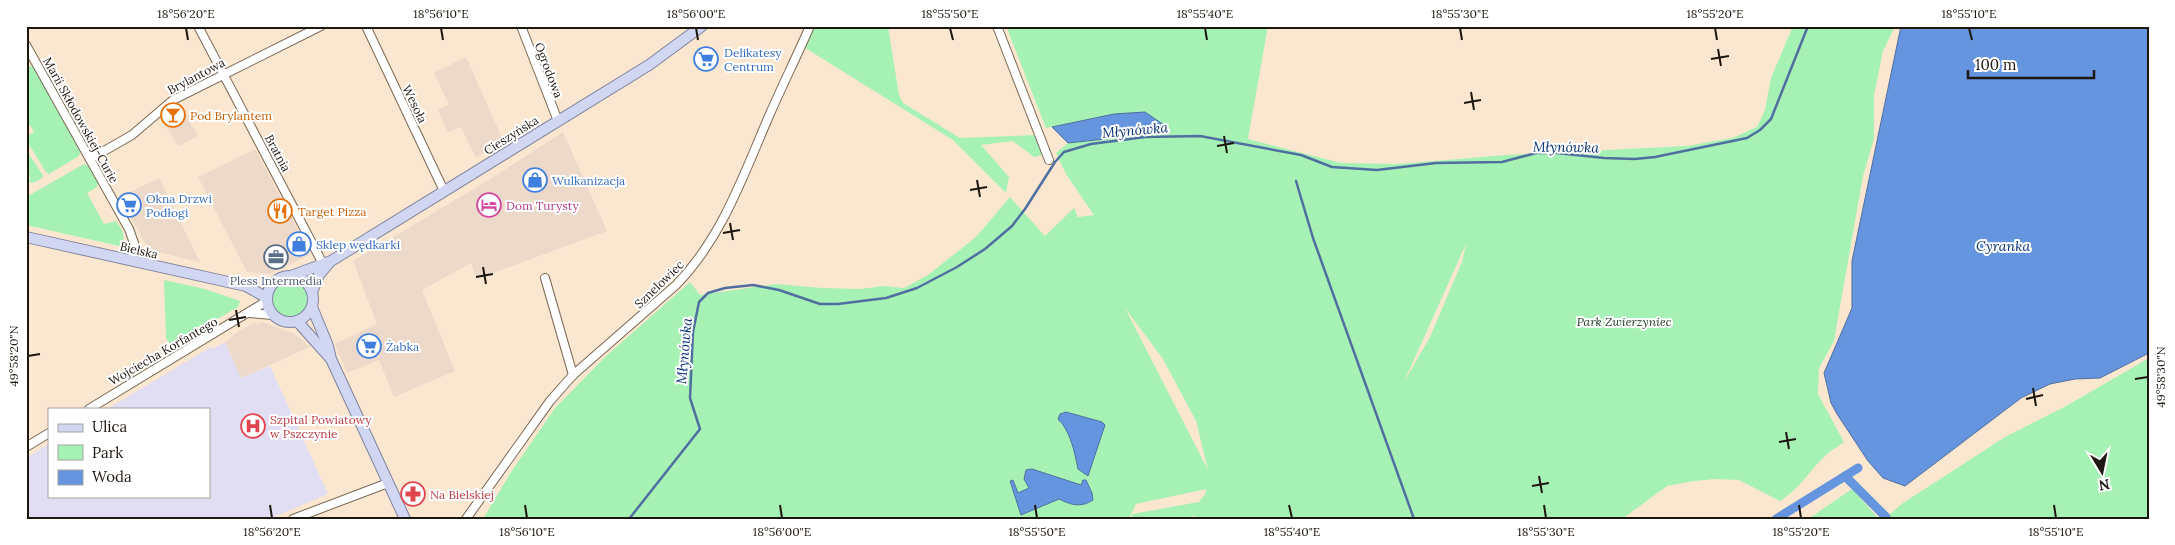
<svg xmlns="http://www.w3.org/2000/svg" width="2175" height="545" viewBox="0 0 2175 545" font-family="Lora,serif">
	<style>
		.commercial { fill: #ecd9c9 }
		.medical { fill: #e1ddf3 }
		.green { fill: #a6f2b5; fill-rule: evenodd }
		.water { fill: #6595df; stroke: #506fa1 }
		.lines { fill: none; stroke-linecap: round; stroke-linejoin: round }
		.stream { stroke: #506fa1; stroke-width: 2.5 }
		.canal { stroke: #6595df; stroke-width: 9 }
		.minor-casing { stroke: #7a6854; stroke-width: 10 }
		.major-casing { stroke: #7f839e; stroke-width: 12 }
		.minor { stroke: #fff; stroke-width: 8 }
		.major { stroke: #d1d7f3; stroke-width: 10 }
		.ticks { fill: none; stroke: #1e170f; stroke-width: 2 }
		.labels { text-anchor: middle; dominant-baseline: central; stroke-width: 4; stroke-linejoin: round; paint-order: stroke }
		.shop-label { font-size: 12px; fill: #366cbe; stroke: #fff; text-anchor: start }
		.street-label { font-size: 12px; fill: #1e170f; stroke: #fff }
		.food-label { font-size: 12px; fill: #c56008; stroke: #fff; text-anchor: start }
		.hotel-label { font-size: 12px; fill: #b23c85; stroke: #fff; text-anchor: start }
		.service-label { font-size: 12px; fill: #4e5e75; stroke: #fff }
		.park-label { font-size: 12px; font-style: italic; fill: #15371d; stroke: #fff }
		.health-label { font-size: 12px; fill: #be3a42; stroke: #fff; text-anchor: start }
		.water-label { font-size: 14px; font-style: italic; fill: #083476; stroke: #fff }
		.neatline { fill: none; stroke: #1e170f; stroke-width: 2 }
		.ticks-label { font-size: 12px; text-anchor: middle; fill: #1e170f }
	</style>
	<rect width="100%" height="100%" fill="#fbe7d0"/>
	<g class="commercial">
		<path d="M 466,57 L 503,140 L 476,158 L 461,127 L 448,132 L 438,110 L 449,104 L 434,73 Z"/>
		<path d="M 180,105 L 198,136 L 178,146 L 162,119 Z"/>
		<path d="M 563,132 L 607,231 L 477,279 L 471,263 L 422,290 L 455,371 L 394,397 L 379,360 L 347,373 L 335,344 L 377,324 L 353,261 L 495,176 Z"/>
		<path d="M 255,149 L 311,254 L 270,274 L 247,272 L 198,177 Z"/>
		<path d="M 159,178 L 200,262 L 153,251 L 145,243 L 120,197 Z"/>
		<path d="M 255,322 L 256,325 L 262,322 L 295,334 L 310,347 L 241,378 L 225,342 L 234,336 L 233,335 Z"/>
	</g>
	<path class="medical" d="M 225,342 L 241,378 L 270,366 L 328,494 L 269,519 L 26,519 L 26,458 L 49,444 L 49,496 L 209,496 L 209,409 L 107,409 L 211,347 L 212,349 Z"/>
	<g class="green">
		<path d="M 812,26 L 888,26 L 899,95 L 903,103 L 960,138 L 1036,135 L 1042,155 L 1034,157 L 1013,141 L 981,145 L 1009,177 L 1006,193 L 953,140 L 802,46 Z"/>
		<path d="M 1006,26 L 1268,26 L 1248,139 L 1341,163 L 1398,164 L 1506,155 L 1688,146 L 1732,138 L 1757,127 L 1765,110 L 1771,78 L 1793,26 L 1895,26 L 1883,51 L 1874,95 L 1874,139 L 1863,176 L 1834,341 L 1819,368 L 1818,394 L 1844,442 C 1837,447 1828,452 1822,459 C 1808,473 1798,490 1780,501 L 1739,480 L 1715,479 L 1694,481 L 1667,486 L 1622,519 L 1202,519 L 1195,516 L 1184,519 L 1132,519 L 1132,514 L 1199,502 L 1206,493 L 1206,489 L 1136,504 L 1129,519 L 483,519 L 511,472 L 555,408 L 605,357 L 690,282 L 700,295 L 776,284 L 822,288 L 860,289 L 884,286 L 904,288 L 928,275 L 976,237 L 1010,197 L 1045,236 L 1074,208 L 1078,217 L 1094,215 L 1066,174 L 1056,153 L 1068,143 L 1143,135 L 1166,127 L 1114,114 L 1046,128 ZM 1466,244 L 1462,262 L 1430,337 L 1404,382 ZM 1125,308 L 1163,359 L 1196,421 L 1208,470 Z"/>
		<path d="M 33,65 L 80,151 L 79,156 L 49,174 L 46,172 L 26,140 L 26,137 L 34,132 L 30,125 L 26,127 L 26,68 Z"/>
		<path d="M 26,150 L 43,175 L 42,178 L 33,183 L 29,182 L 30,175 L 26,174 Z"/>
		<path d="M 84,164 L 89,166 L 98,182 L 97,187 L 87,193 L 104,224 L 116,221 C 122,230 128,237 119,246 L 26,225 L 28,196 Z"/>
		<path d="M 164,280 L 205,289 L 240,301 L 238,307 L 171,346 L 166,338 Z"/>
		<circle cx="290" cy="300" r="18"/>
		<path d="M 2149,358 L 2149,519 L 1888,519 L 1889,515 L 1903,503 L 2005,437 L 2066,406 Z"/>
		<path d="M 1852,489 L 1879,519 L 1808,519 Z"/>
	</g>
	<g class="water">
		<path d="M 1901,26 L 2149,26 L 2149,353 L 2100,378 L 2075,379 L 2050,384 L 2021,398 L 1905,486 L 1883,478 L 1868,461 L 1837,414 L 1831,403 L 1824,373 L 1852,308 L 1852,261 Z"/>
		<path d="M 1145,112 L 1167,127 L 1143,135 L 1068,143 L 1052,127 L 1114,114 Z"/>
		<path d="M 1066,412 L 1102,422 L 1105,425 L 1088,476 L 1078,469 C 1075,453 1070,430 1058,419 L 1060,414 Z"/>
		<path d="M 1032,469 L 1081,485 L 1083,480 L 1086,480 L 1092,493 L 1093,500 C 1081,508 1071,505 1059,499 L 1021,515 L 1010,481 L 1013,480 L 1018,493 L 1029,488 L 1024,479 L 1026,470 Z"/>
	</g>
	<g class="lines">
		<g class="stream">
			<path d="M 1296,181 L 1313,238 L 1414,519"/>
			<path d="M 629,519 L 700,429 L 690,398 L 693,332 L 699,302 L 708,293 L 725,288 L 753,285 L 779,290 L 820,304 L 838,304 L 886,298 L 917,288 L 957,267 L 985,249 L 1012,226 L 1025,209 L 1055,162 L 1064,152 L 1091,144 L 1145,137 L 1200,136 L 1301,155 L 1332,167 L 1377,170 L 1436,163 L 1502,162 L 1536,153 L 1557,153 L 1604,158 L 1635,159 L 1655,157 L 1747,138 L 1760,130 L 1771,119 L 1808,26"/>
		</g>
		<g class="canal">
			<path d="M 1845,476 L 1886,517"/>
			<path d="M 1776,519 L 1858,468"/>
		</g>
		<g class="minor-casing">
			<g id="minor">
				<path d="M 198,26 L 323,264"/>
				<path d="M 366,26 L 444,191"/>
				<path d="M 521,26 L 558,121"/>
				<path d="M 997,26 L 1049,160"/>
				<path d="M 26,45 L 129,229 L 134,243 L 132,261"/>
				<path d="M 90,159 L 132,135 L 173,100 L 321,26"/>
				<path d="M 545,278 L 573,375"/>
				<path d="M 249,313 L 273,315"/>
				<path d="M 89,409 L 267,301"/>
				<path d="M 26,447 L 49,433"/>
				<path d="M 293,519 L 388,483"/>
				<path d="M 466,519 L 550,401 L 573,375 L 676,285 C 722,238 743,176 769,116 C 782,86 797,56 810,26"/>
			</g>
		</g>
		<g class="major-casing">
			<g id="major">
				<path d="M 26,237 L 246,286 L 267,298"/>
				<path d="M 291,276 L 331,261 L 649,65 L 702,26"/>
				<circle cx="290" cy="299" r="23"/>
				<path d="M 312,292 L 319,275 L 329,263"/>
				<path d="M 312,307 L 328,346 L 331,359 L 405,519"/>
				<path d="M 297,321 L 330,358"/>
			</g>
		</g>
		<use href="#minor" class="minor"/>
		<use href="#major" class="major"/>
	</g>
	<path class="ticks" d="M 186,28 L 188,40M 441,28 L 443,40M 696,28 L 698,40M 950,28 L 953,40M 1205,28 L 1207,40M 1460,28 L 1462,40M 1715,28 L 1717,40M 1969,28 L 1972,40M 1718,49 L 1721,66M 1711,59 L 1729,56M 1471,92 L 1474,110M 1464,103 L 1481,100M 1224,136 L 1227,153M 1217,146 L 1234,143M 977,180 L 980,197M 970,190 L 987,187M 730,223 L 733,240M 723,233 L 740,230M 483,267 L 486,284M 476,277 L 493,274M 236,310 L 239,327M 229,320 L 246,317M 28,356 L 40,354M 2135,379 L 2148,377M 2033,388 L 2036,406M 2026,399 L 2043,395M 1786,432 L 1789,449M 1779,442 L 1796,439M 1539,476 L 1542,493M 1532,486 L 1549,483M 270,505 L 272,518M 525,505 L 527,518M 780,505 L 782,518M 1035,505 L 1037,518M 1289,505 L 1292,518M 1544,505 L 1546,518M 1799,505 L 1801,518M 2054,505 L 2056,518"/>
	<defs>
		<g id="supermarket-ring" transform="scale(1.25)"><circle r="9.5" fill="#fff" stroke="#3f7fe0" stroke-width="1.5"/><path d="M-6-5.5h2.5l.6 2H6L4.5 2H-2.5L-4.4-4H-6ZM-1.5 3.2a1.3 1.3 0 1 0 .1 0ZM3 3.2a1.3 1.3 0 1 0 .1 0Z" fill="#3f7fe0"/></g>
		<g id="bar-ring" transform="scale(1.25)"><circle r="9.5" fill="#fff" stroke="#e8710a" stroke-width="1.5"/><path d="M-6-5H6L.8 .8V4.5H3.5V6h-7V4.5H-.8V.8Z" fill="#e8710a"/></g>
		<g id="shop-ring" transform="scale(1.25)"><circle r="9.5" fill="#fff" stroke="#3f7fe0" stroke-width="1.5"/><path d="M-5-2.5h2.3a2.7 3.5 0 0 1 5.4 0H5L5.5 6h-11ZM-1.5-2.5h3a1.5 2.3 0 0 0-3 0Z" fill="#3f7fe0"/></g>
		<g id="hotel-ring" transform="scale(1.25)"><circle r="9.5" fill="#fff" stroke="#d1479c" stroke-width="1.5"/><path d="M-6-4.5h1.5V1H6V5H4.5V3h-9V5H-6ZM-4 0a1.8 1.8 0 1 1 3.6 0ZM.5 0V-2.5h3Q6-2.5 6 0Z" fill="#d1479c"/></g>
		<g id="restaurant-ring" transform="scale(1.25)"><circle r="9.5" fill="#fff" stroke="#e8710a" stroke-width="1.5"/><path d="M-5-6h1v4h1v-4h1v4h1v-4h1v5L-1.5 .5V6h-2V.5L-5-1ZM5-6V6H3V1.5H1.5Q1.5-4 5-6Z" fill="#e8710a"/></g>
		<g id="office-ring" transform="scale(1.25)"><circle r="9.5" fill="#fff" stroke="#5c6f8a" stroke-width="1.5"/><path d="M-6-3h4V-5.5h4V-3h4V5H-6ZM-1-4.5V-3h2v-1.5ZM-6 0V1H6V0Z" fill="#5c6f8a"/></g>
		<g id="hospital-ring" transform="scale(1.25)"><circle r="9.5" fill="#fff" stroke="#e0444e" stroke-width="1.5"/><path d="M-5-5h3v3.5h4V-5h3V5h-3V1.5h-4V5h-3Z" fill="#e0444e"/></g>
		<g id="pharmacy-ring" transform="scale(1.25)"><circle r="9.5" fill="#fff" stroke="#e0444e" stroke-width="1.5"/><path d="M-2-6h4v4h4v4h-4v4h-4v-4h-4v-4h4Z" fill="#e0444e"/></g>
	</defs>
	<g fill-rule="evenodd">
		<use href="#supermarket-ring" x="706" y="59"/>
		<use href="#bar-ring" x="173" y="115"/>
		<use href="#shop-ring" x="535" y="180"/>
		<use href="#supermarket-ring" x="129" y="205"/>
		<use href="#hotel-ring" x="489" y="205"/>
		<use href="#restaurant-ring" x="280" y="211"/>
		<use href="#shop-ring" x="299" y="244"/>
		<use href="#office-ring" x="276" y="257"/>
		<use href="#supermarket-ring" x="369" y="346"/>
		<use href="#hospital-ring" x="253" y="426"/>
		<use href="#pharmacy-ring" x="413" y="494"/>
	</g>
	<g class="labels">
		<g class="shop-label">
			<text x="724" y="52">Delikatesy<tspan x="724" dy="14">Centrum</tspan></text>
			<text x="552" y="180">Wulkanizacja</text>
			<text x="146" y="198">Okna Drzwi<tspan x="146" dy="14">Podłogi</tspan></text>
			<text x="316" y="244">Sklep wędkarki</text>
			<text x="386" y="346">Żabka</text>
		</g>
		<g class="street-label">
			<text transform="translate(549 70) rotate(69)">Ogrodowa</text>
			<text transform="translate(196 76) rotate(-28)">Brylantowa</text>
			<text transform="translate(415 104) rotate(64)">Wesoła</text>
			<text transform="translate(81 120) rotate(61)">Marii Skłodowskiej-Curie</text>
			<text transform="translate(511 135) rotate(-32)">Cieszyńska</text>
			<text transform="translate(278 153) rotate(62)">Bratnia</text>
			<text transform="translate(139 250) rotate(13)">Bielska</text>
			<text transform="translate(659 284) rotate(-44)">Sznelowiec</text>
			<text transform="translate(163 351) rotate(-30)">Wojciecha Korfantego</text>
		</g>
		<g class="food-label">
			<text x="190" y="115">Pod Brylantem</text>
			<text x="298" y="211">Target Pizza</text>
		</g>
		<g class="hotel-label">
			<text x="506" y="205">Dom Turysty</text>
		</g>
		<g class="service-label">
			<text x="276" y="280">Pless Intermedia</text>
		</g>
		<g class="park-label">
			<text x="1624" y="321">Park Zwierzyniec</text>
		</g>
		<g class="health-label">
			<text x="270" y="419">Szpital Powiatowy<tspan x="270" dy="14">w Pszczynie</tspan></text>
			<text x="430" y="494">Na Bielskiej</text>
		</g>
		<g class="water-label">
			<text transform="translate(1135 130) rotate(-5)">Młynówka</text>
			<text transform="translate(1566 147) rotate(1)">Młynówka</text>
			<text x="2003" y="246">Cyranka</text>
			<text transform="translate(684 351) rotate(-85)">Młynówka</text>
		</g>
	</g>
	<rect width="2175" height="545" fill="none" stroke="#ffffff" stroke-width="55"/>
	<rect x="48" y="408" width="162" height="90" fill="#ffffff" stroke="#a5a29f"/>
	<rect x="58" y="424" width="25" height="8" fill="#d1d7f3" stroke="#a5a29f"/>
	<text x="92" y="432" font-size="15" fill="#1e170f">Ulica</text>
	<rect x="58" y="445" width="25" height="15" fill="#a6f2b5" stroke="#a5a29f"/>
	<text x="92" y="458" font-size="15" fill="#1e170f">Park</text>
	<rect x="58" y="470" width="25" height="15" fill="#6595df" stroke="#a5a29f"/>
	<text x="92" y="482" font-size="15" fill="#1e170f">Woda</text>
	<g transform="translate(2102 472) rotate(170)" stroke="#ffffff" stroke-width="4" paint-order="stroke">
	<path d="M0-4L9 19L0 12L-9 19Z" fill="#1e170f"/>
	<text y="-8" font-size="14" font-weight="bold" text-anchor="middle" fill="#1e170f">N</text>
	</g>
	<path d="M1968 70v8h126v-8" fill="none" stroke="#1e170f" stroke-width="2.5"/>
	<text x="1975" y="70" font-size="15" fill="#1e170f" stroke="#ffffff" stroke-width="4" paint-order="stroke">100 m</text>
	<rect x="28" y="28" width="2120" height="490" class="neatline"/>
	<g class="ticks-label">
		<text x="186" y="18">18°56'20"E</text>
		<text x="441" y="18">18°56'10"E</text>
		<text x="696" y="18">18°56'00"E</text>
		<text x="950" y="18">18°55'50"E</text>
		<text x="1205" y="18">18°55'40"E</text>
		<text x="1460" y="18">18°55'30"E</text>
		<text x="1715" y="18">18°55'20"E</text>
		<text x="1969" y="18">18°55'10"E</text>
		<text transform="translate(14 356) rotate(-90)" y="4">49°58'20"N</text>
		<text transform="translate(2161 377) rotate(-90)" y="4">49°58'30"N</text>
		<text x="272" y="536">18°56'20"E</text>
		<text x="527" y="536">18°56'10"E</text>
		<text x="782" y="536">18°56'00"E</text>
		<text x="1037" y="536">18°55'50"E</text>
		<text x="1292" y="536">18°55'40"E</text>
		<text x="1546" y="536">18°55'30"E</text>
		<text x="1801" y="536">18°55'20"E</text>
		<text x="2056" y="536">18°55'10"E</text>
	</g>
</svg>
